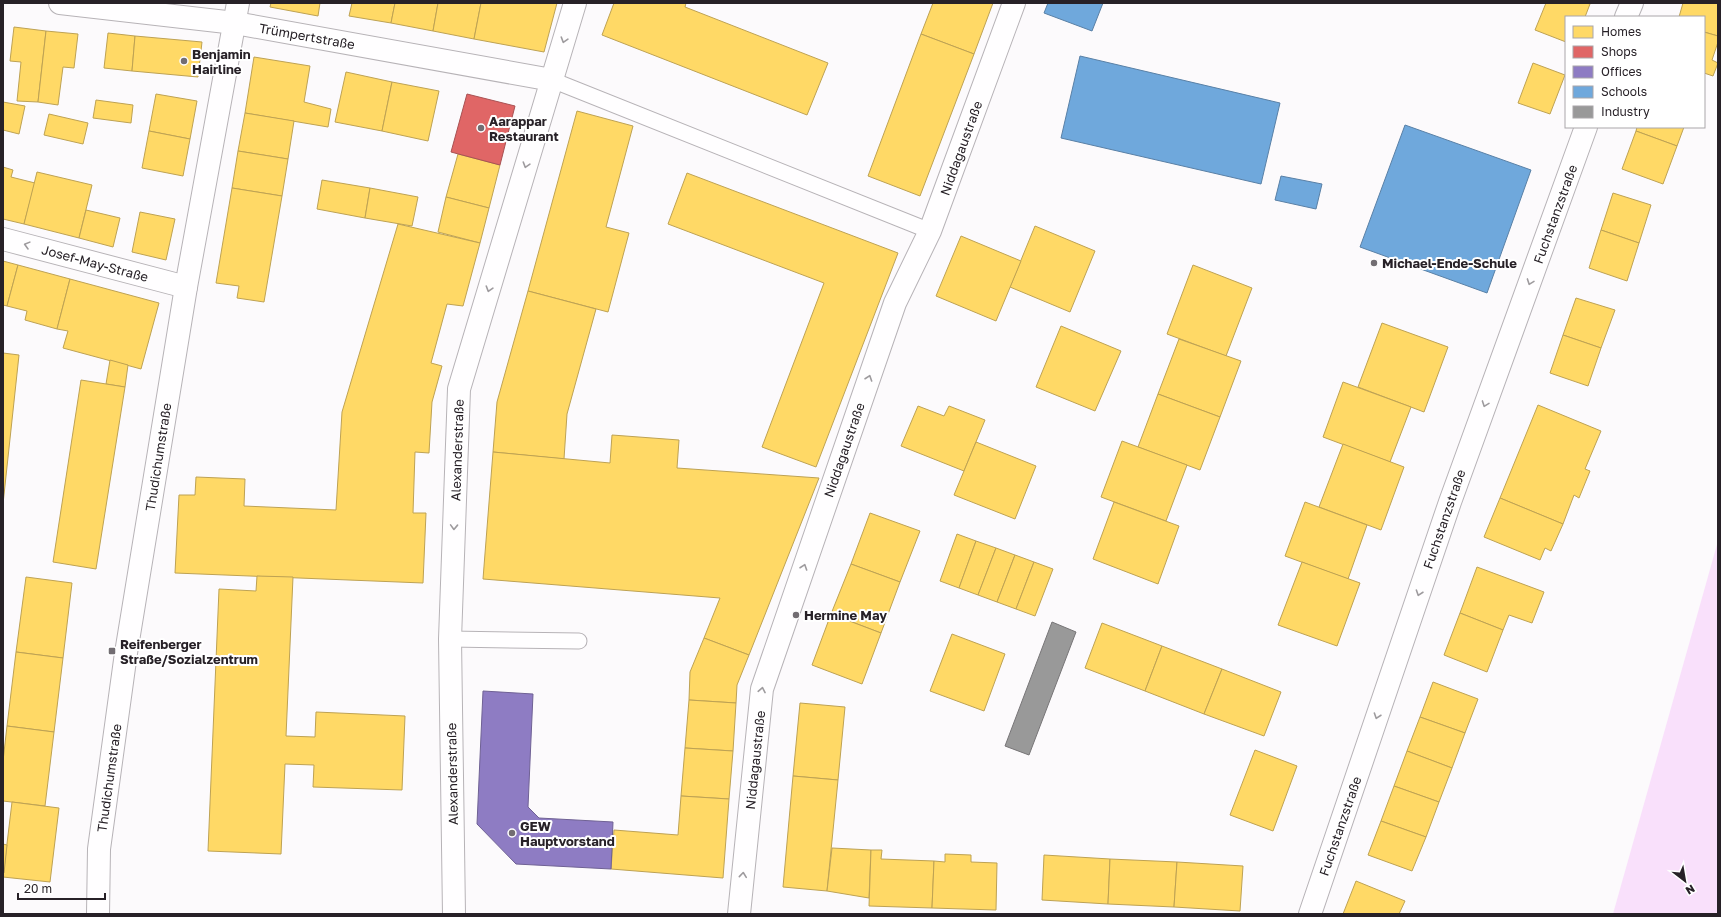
<svg xmlns="http://www.w3.org/2000/svg" width="1721" height="917" viewBox="0 0 1721 917" font-family="'Golos Text',sans-serif">
	<style>
		.green { fill: #f9e0fb }
		.homes { fill: #ffd966; stroke: #bea253 }
		.shops { fill: #e06666; stroke: #a85153 }
		.offices { fill: #8e7cc3; stroke: #6f6194 }
		.schools { fill: #6fa8dc; stroke: #5980a6 }
		.industry { fill: #999; stroke: #777577 }
		.lines { fill: none; stroke-linecap: round; stroke-linejoin: round }
		.lane-casing { stroke: #b7b3b7; stroke-width: 17 }
		.street-casing { stroke: #b7b3b7; stroke-width: 24 }
		.secondary-casing { stroke: #b7b3b7; stroke-width: 24 }
		.lane { stroke: #fffeff; stroke-width: 15 }
		.street { stroke: #fffeff; stroke-width: 22 }
		.secondary { stroke: #fffeff; stroke-width: 22 }
		.oneway { stroke: #9e9b9e }
		.poi-dot { fill: #726d72; stroke: #fff; stroke-width: 1.5 }
		.labels { text-anchor: middle; dominant-baseline: central; stroke-width: 4; stroke-linejoin: round; paint-order: stroke }
		.street-label { font-size: 13px; fill: #272127; stroke: #fff }
		.poi-label { font-size: 13px; font-weight: bold; fill: #272127; stroke: #fff; text-anchor: start }
	</style>
	<rect width="100%" height="100%" fill="#fcfafc"/>
	<path class="green" d="M 1718,541 L 1718,914 L 1613,914 Z"/>
	<g class="homes">
		<path d="M 271,3 L 320,3 L 318,16 L 270,7 Z"/>
		<path d="M 352,3 L 395,3 L 391,23 L 349,16 Z"/>
		<path d="M 395,3 L 438,3 L 433,31 L 391,23 Z"/>
		<path d="M 438,3 L 481,3 L 474,39 L 433,31 Z"/>
		<path d="M 481,3 L 557,3 L 544,52 L 474,39 Z"/>
		<path d="M 614,3 L 686,3 L 685,7 L 828,63 L 807,115 L 602,35 Z"/>
		<path d="M 933,3 L 993,3 L 974,54 L 921,34 Z"/>
		<path d="M 1546,3 L 1586,3 L 1590,4 L 1585,17 L 1566,17 L 1566,42 L 1535,30 Z"/>
		<path d="M 1683,3 L 1718,3 L 1718,36 L 1704,32 L 1704,17 L 1679,17 Z"/>
		<path d="M 14,27 L 46,31 L 38,102 L 17,101 L 21,62 L 10,61 Z"/>
		<path d="M 46,31 L 78,34 L 74,68 L 63,67 L 58,105 L 38,102 Z"/>
		<path d="M 1704,32 L 1718,36 L 1718,42 L 1712,60 L 1718,63 L 1713,76 L 1704,73 Z"/>
		<path d="M 108,33 L 135,36 L 132,71 L 104,68 Z"/>
		<path d="M 921,34 L 974,54 L 920,196 L 868,176 Z"/>
		<path d="M 135,36 L 202,42 L 198,77 L 132,71 Z"/>
		<path d="M 254,57 L 310,66 L 304,102 L 331,109 L 328,127 L 245,113 Z"/>
		<path d="M 1533,63 L 1565,75 L 1550,114 L 1518,103 Z"/>
		<path d="M 346,72 L 392,82 L 382,131 L 335,122 Z"/>
		<path d="M 392,82 L 439,91 L 428,141 L 382,131 Z"/>
		<path d="M 156,94 L 197,101 L 190,139 L 149,131 Z"/>
		<path d="M 96,100 L 133,105 L 131,123 L 93,118 Z"/>
		<path d="M 3,102 L 25,106 L 19,134 L 3,130 Z"/>
		<path d="M 577,111 L 633,126 L 606,227 L 629,233 L 608,312 L 528,291 Z"/>
		<path d="M 245,113 L 294,121 L 288,159 L 238,151 Z"/>
		<path d="M 49,114 L 88,123 L 83,144 L 44,135 Z"/>
		<path d="M 1637,127 L 1684,127 L 1677,146 L 1636,131 Z"/>
		<path d="M 149,131 L 190,139 L 183,176 L 142,168 Z"/>
		<path d="M 1636,131 L 1677,146 L 1663,184 L 1622,169 Z"/>
		<path d="M 238,151 L 288,159 L 282,196 L 232,188 Z"/>
		<path d="M 458,154 L 500,165 L 489,208 L 446,197 Z"/>
		<path d="M 3,167 L 13,170 L 11,177 L 35,183 L 24,224 L 3,219 Z"/>
		<path d="M 37,172 L 92,185 L 79,238 L 24,224 Z"/>
		<path d="M 687,173 L 898,253 L 816,467 L 762,447 L 824,283 L 668,224 Z"/>
		<path d="M 322,180 L 370,188 L 365,218 L 317,209 Z"/>
		<path d="M 232,188 L 282,196 L 264,302 L 237,298 L 239,286 L 216,283 Z"/>
		<path d="M 370,188 L 418,197 L 412,226 L 365,218 Z"/>
		<path d="M 1613,193 L 1651,205 L 1639,243 L 1601,230 Z"/>
		<path d="M 446,197 L 489,208 L 480,243 L 438,232 Z"/>
		<path d="M 86,210 L 120,218 L 113,247 L 79,238 Z"/>
		<path d="M 140,212 L 175,219 L 166,260 L 132,252 Z"/>
		<path d="M 398,224 L 480,243 L 463,306 L 447,304 L 431,363 L 442,366 L 432,402 L 429,453 L 415,452 L 413,513 L 426,513 L 423,583 L 175,573 L 179,495 L 195,495 L 196,477 L 245,479 L 244,506 L 336,510 L 342,412 Z"/>
		<path d="M 1035,226 L 1095,251 L 1070,312 L 1010,287 Z"/>
		<path d="M 1601,230 L 1639,243 L 1627,281 L 1589,268 Z"/>
		<path d="M 961,236 L 1021,261 L 996,321 L 936,296 Z"/>
		<path d="M 3,261 L 18,265 L 7,306 L 3,305 Z"/>
		<path d="M 18,265 L 70,279 L 57,329 L 25,320 L 27,311 L 7,306 Z"/>
		<path d="M 1193,265 L 1252,288 L 1226,356 L 1167,334 Z"/>
		<path d="M 70,279 L 159,303 L 141,369 L 63,348 L 68,331 L 57,329 Z"/>
		<path d="M 528,291 L 596,309 L 567,414 L 564,459 L 493,452 L 497,402 Z"/>
		<path d="M 1576,298 L 1615,310 L 1601,348 L 1563,335 Z"/>
		<path d="M 1382,323 L 1448,347 L 1424,412 L 1358,387 Z"/>
		<path d="M 1061,326 L 1121,351 L 1095,411 L 1036,387 Z"/>
		<path d="M 1563,335 L 1601,348 L 1588,386 L 1550,373 Z"/>
		<path d="M 1179,339 L 1241,361 L 1220,417 L 1158,394 Z"/>
		<path d="M 3,353 L 19,355 L 3,504 Z"/>
		<path d="M 110,360 L 128,365 L 125,387 L 106,384 Z"/>
		<path d="M 81,380 L 125,387 L 96,569 L 53,562 Z"/>
		<path d="M 1343,382 L 1411,407 L 1390,462 L 1323,437 Z"/>
		<path d="M 1158,394 L 1220,417 L 1200,470 L 1138,447 Z"/>
		<path d="M 1538,405 L 1601,431 L 1585,469 L 1590,471 L 1579,498 L 1574,495 L 1563,524 L 1500,498 Z"/>
		<path d="M 918,406 L 944,416 L 949,406 L 985,420 L 964,471 L 901,446 Z"/>
		<path d="M 612,435 L 679,440 L 677,468 L 819,478 L 749,655 L 704,638 L 720,598 L 483,579 L 493,452 L 610,463 Z"/>
		<path d="M 1122,441 L 1187,465 L 1166,521 L 1101,497 Z"/>
		<path d="M 976,442 L 1036,466 L 1015,519 L 954,495 Z"/>
		<path d="M 1343,444 L 1404,467 L 1381,530 L 1319,507 Z"/>
		<path d="M 1500,498 L 1563,524 L 1551,551 L 1545,548 L 1540,560 L 1484,537 Z"/>
		<path d="M 1114,502 L 1179,526 L 1158,584 L 1093,559 Z"/>
		<path d="M 1305,502 L 1367,525 L 1348,579 L 1285,556 Z"/>
		<path d="M 870,513 L 920,531 L 900,582 L 851,564 Z"/>
		<path d="M 957,534 L 976,541 L 959,588 L 940,581 Z"/>
		<path d="M 976,541 L 996,548 L 978,595 L 959,588 Z"/>
		<path d="M 996,548 L 1015,555 L 997,602 L 978,595 Z"/>
		<path d="M 1015,555 L 1034,562 L 1016,609 L 997,602 Z"/>
		<path d="M 1034,562 L 1053,569 L 1035,616 L 1016,609 Z"/>
		<path d="M 1302,562 L 1360,583 L 1337,646 L 1278,625 Z"/>
		<path d="M 851,564 L 900,582 L 881,633 L 831,614 Z"/>
		<path d="M 1477,567 L 1544,592 L 1532,623 L 1509,615 L 1503,630 L 1460,613 Z"/>
		<path d="M 257,576 L 293,577 L 286,736 L 315,737 L 316,712 L 405,716 L 402,790 L 313,787 L 314,765 L 285,764 L 281,854 L 208,851 L 219,589 L 256,591 Z"/>
		<path d="M 26,577 L 72,583 L 63,658 L 16,652 Z"/>
		<path d="M 1460,613 L 1503,630 L 1487,672 L 1444,655 Z"/>
		<path d="M 831,614 L 881,633 L 862,684 L 812,665 Z"/>
		<path d="M 1102,623 L 1162,646 L 1145,691 L 1085,668 Z"/>
		<path d="M 952,634 L 1005,654 L 984,711 L 930,691 Z"/>
		<path d="M 704,638 L 749,655 L 737,685 L 736,703 L 689,700 L 690,672 Z"/>
		<path d="M 1162,646 L 1222,669 L 1204,714 L 1145,691 Z"/>
		<path d="M 16,652 L 63,658 L 54,732 L 7,726 Z"/>
		<path d="M 1222,669 L 1281,692 L 1264,736 L 1204,714 Z"/>
		<path d="M 1433,682 L 1478,699 L 1465,733 L 1420,717 Z"/>
		<path d="M 689,700 L 736,703 L 733,751 L 685,748 Z"/>
		<path d="M 800,703 L 845,707 L 838,780 L 793,776 Z"/>
		<path d="M 1420,717 L 1465,733 L 1452,768 L 1407,751 Z"/>
		<path d="M 7,726 L 54,732 L 45,806 L 3,801 L 3,761 Z"/>
		<path d="M 685,748 L 733,751 L 729,799 L 681,796 Z"/>
		<path d="M 1255,750 L 1297,766 L 1273,831 L 1230,815 Z"/>
		<path d="M 1407,751 L 1452,768 L 1439,802 L 1394,786 Z"/>
		<path d="M 793,776 L 838,780 L 827,891 L 783,887 Z"/>
		<path d="M 1394,786 L 1439,802 L 1426,837 L 1381,821 Z"/>
		<path d="M 681,796 L 729,799 L 723,878 L 611,869 L 614,830 L 678,835 Z"/>
		<path d="M 12,802 L 59,808 L 50,882 L 3,877 Z"/>
		<path d="M 1381,821 L 1426,837 L 1412,871 L 1368,855 Z"/>
		<path d="M 3,844 L 7,845 L 4,873 L 3,873 Z"/>
		<path d="M 832,848 L 871,850 L 869,898 L 827,891 Z"/>
		<path d="M 871,850 L 882,850 L 881,859 L 934,861 L 932,908 L 869,906 Z"/>
		<path d="M 945,854 L 971,855 L 971,862 L 997,863 L 996,910 L 932,908 L 934,861 L 945,862 Z"/>
		<path d="M 1044,855 L 1110,859 L 1108,904 L 1042,900 Z"/>
		<path d="M 1110,859 L 1177,862 L 1174,907 L 1108,904 Z"/>
		<path d="M 1177,862 L 1243,866 L 1240,911 L 1174,907 Z"/>
		<path d="M 1356,881 L 1405,901 L 1399,914 L 1343,914 Z"/>
	</g>
	<path class="shops" d="M 467,94 L 515,106 L 500,165 L 451,152 Z"/>
	<path class="offices" d="M 483,691 L 533,694 L 528,807 L 539,818 L 613,822 L 611,869 L 516,864 L 477,824 Z"/>
	<g class="schools">
		<path d="M 1048,3 L 1103,3 L 1092,31 L 1044,13 Z"/>
		<path d="M 1080,56 L 1280,103 L 1261,184 L 1061,138 Z"/>
		<path d="M 1405,125 L 1531,170 L 1487,293 L 1360,247 Z"/>
		<path d="M 1281,176 L 1322,184 L 1316,209 L 1275,200 Z"/>
	</g>
	<path class="industry" d="M 1052,622 L 1076,632 L 1029,755 L 1005,746 Z"/>
	<g class="lines">
		<g class="lane-casing">
			<g id="lane">
				<path d="M 552,80 L 930,231"/>
				<path d="M 450,639 L 579,641"/>
			</g>
		</g>
		<g class="street-casing">
			<g id="street">
				<path d="M 60,3 L 235,23 L 552,80"/>
				<path d="M 1626,17 L 1632,3"/>
				<path d="M 3,239 L 186,287"/>
				<path d="M 454,914 L 450,639 L 459,389 L 575,3"/>
				<path d="M 739,914 L 762,689 L 895,303 L 930,231 L 1014,3"/>
				<path d="M 1310,914 L 1450,502 L 1586,127"/>
			</g>
		</g>
		<g class="secondary-casing">
			<path id="secondary" d="M 98,914 L 99,849 L 126,653 L 186,287 L 238,3"/>
		</g>
		<use href="#lane" class="lane"/>
		<use href="#street" class="street"/>
		<use href="#secondary" class="secondary"/>
	</g>
	<defs><path id="oneway-chevron" d="M-2-3.5L2.5 0L-2 3.5" fill="none" stroke-width="1.6" stroke-linecap="round" stroke-linejoin="round"/></defs>
	<g class="oneway">
		<use href="#oneway-chevron" transform="translate(564 40) rotate(107)"/>
		<use href="#oneway-chevron" transform="translate(526 165) rotate(107)"/>
		<use href="#oneway-chevron" transform="translate(27 245) rotate(-165)"/>
		<use href="#oneway-chevron" transform="translate(1530 282) rotate(110)"/>
		<use href="#oneway-chevron" transform="translate(489 289) rotate(107)"/>
		<use href="#oneway-chevron" transform="translate(869 378) rotate(-71)"/>
		<use href="#oneway-chevron" transform="translate(1485 404) rotate(110)"/>
		<use href="#oneway-chevron" transform="translate(454 527) rotate(92)"/>
		<use href="#oneway-chevron" transform="translate(804 567) rotate(-71)"/>
		<use href="#oneway-chevron" transform="translate(1419 593) rotate(109)"/>
		<use href="#oneway-chevron" transform="translate(762 690) rotate(-79)"/>
		<use href="#oneway-chevron" transform="translate(1377 716) rotate(109)"/>
		<use href="#oneway-chevron" transform="translate(743 875) rotate(-84)"/>
	</g>
	<g class="poi-dot">
		<circle cx="184" cy="61" r="4"/>
		<circle cx="481" cy="128" r="4"/>
		<circle cx="1374" cy="263" r="4"/>
		<circle cx="796" cy="615" r="4"/>
		<rect x="108" y="647" width="8" height="8" rx="2"/>
		<circle cx="512" cy="833" r="4"/>
	</g>
	<g class="labels">
		<g class="street-label">
			<text transform="translate(307 36) rotate(10)">Trümpertstraße</text>
			<text transform="translate(961 148) rotate(-70)">Niddagaustraße</text>
			<text transform="translate(1555 214) rotate(-70)">Fuchstanzstraße</text>
			<text transform="translate(95 263) rotate(15)">Josef-May-Straße</text>
			<text transform="translate(457 450) rotate(-88)">Alexanderstraße</text>
			<text transform="translate(844 450) rotate(-71)">Niddagaustraße</text>
			<text transform="translate(158 457) rotate(-81)">Thudichumstraße</text>
			<text transform="translate(1444 519) rotate(-71)">Fuchstanzstraße</text>
			<text transform="translate(755 760) rotate(-84)">Niddagaustraße</text>
			<text transform="translate(452 774) rotate(-91)">Alexanderstraße</text>
			<text transform="translate(109 778) rotate(-82)">Thudichumstraße</text>
			<text transform="translate(1340 826) rotate(-71)">Fuchstanzstraße</text>
		</g>
		<g class="poi-label">
			<text x="192" y="54">Benjamin<tspan x="192" dy="15">Hairline</tspan></text>
			<text x="489" y="121">Aarappar<tspan x="489" dy="15">Restaurant</tspan></text>
			<text x="1382" y="263">Michael-Ende-Schule</text>
			<text x="804" y="615">Hermine May</text>
			<text x="120" y="644">Reifenberger<tspan x="120" dy="15">Straße/Sozialzentrum</tspan></text>
			<text x="520" y="826">GEW<tspan x="520" dy="15">Hauptvorstand</tspan></text>
		</g>
	</g>
	<rect width="1721" height="917" fill="none" stroke="#272127" stroke-width="8"/>
	<rect x="1565" y="16" width="140" height="112" fill="#ffffff" stroke="#a9a6a9"/>
	<rect x="1573" y="26" width="20" height="12" fill="#ffd966" stroke="#a9a6a9"/>
	<text x="1601" y="36" font-size="12" fill="#272127">Homes</text>
	<rect x="1573" y="46" width="20" height="12" fill="#e06666" stroke="#a9a6a9"/>
	<text x="1601" y="56" font-size="12" fill="#272127">Shops</text>
	<rect x="1573" y="66" width="20" height="12" fill="#8e7cc3" stroke="#a9a6a9"/>
	<text x="1601" y="76" font-size="12" fill="#272127">Offices</text>
	<rect x="1573" y="86" width="20" height="12" fill="#6fa8dc" stroke="#a9a6a9"/>
	<text x="1601" y="96" font-size="12" fill="#272127">Schools</text>
	<rect x="1573" y="106" width="20" height="12" fill="#999999" stroke="#a9a6a9"/>
	<text x="1601" y="116" font-size="12" fill="#272127">Industry</text>
	<g transform="translate(1685 881) rotate(149)" stroke="#ffffff" stroke-width="3" paint-order="stroke">
	<path d="M0-3L7 15L0 10L-7 15Z" fill="#272127"/>
	<text y="-6" font-size="11" font-weight="bold" text-anchor="middle" fill="#272127">N</text>
	</g>
	<path d="M18 893v6h87v-6" fill="none" stroke="#272127" stroke-width="2"/>
	<text x="24" y="893" font-size="12" fill="#272127" stroke="#ffffff" stroke-width="3" paint-order="stroke">20 m</text>
</svg>
